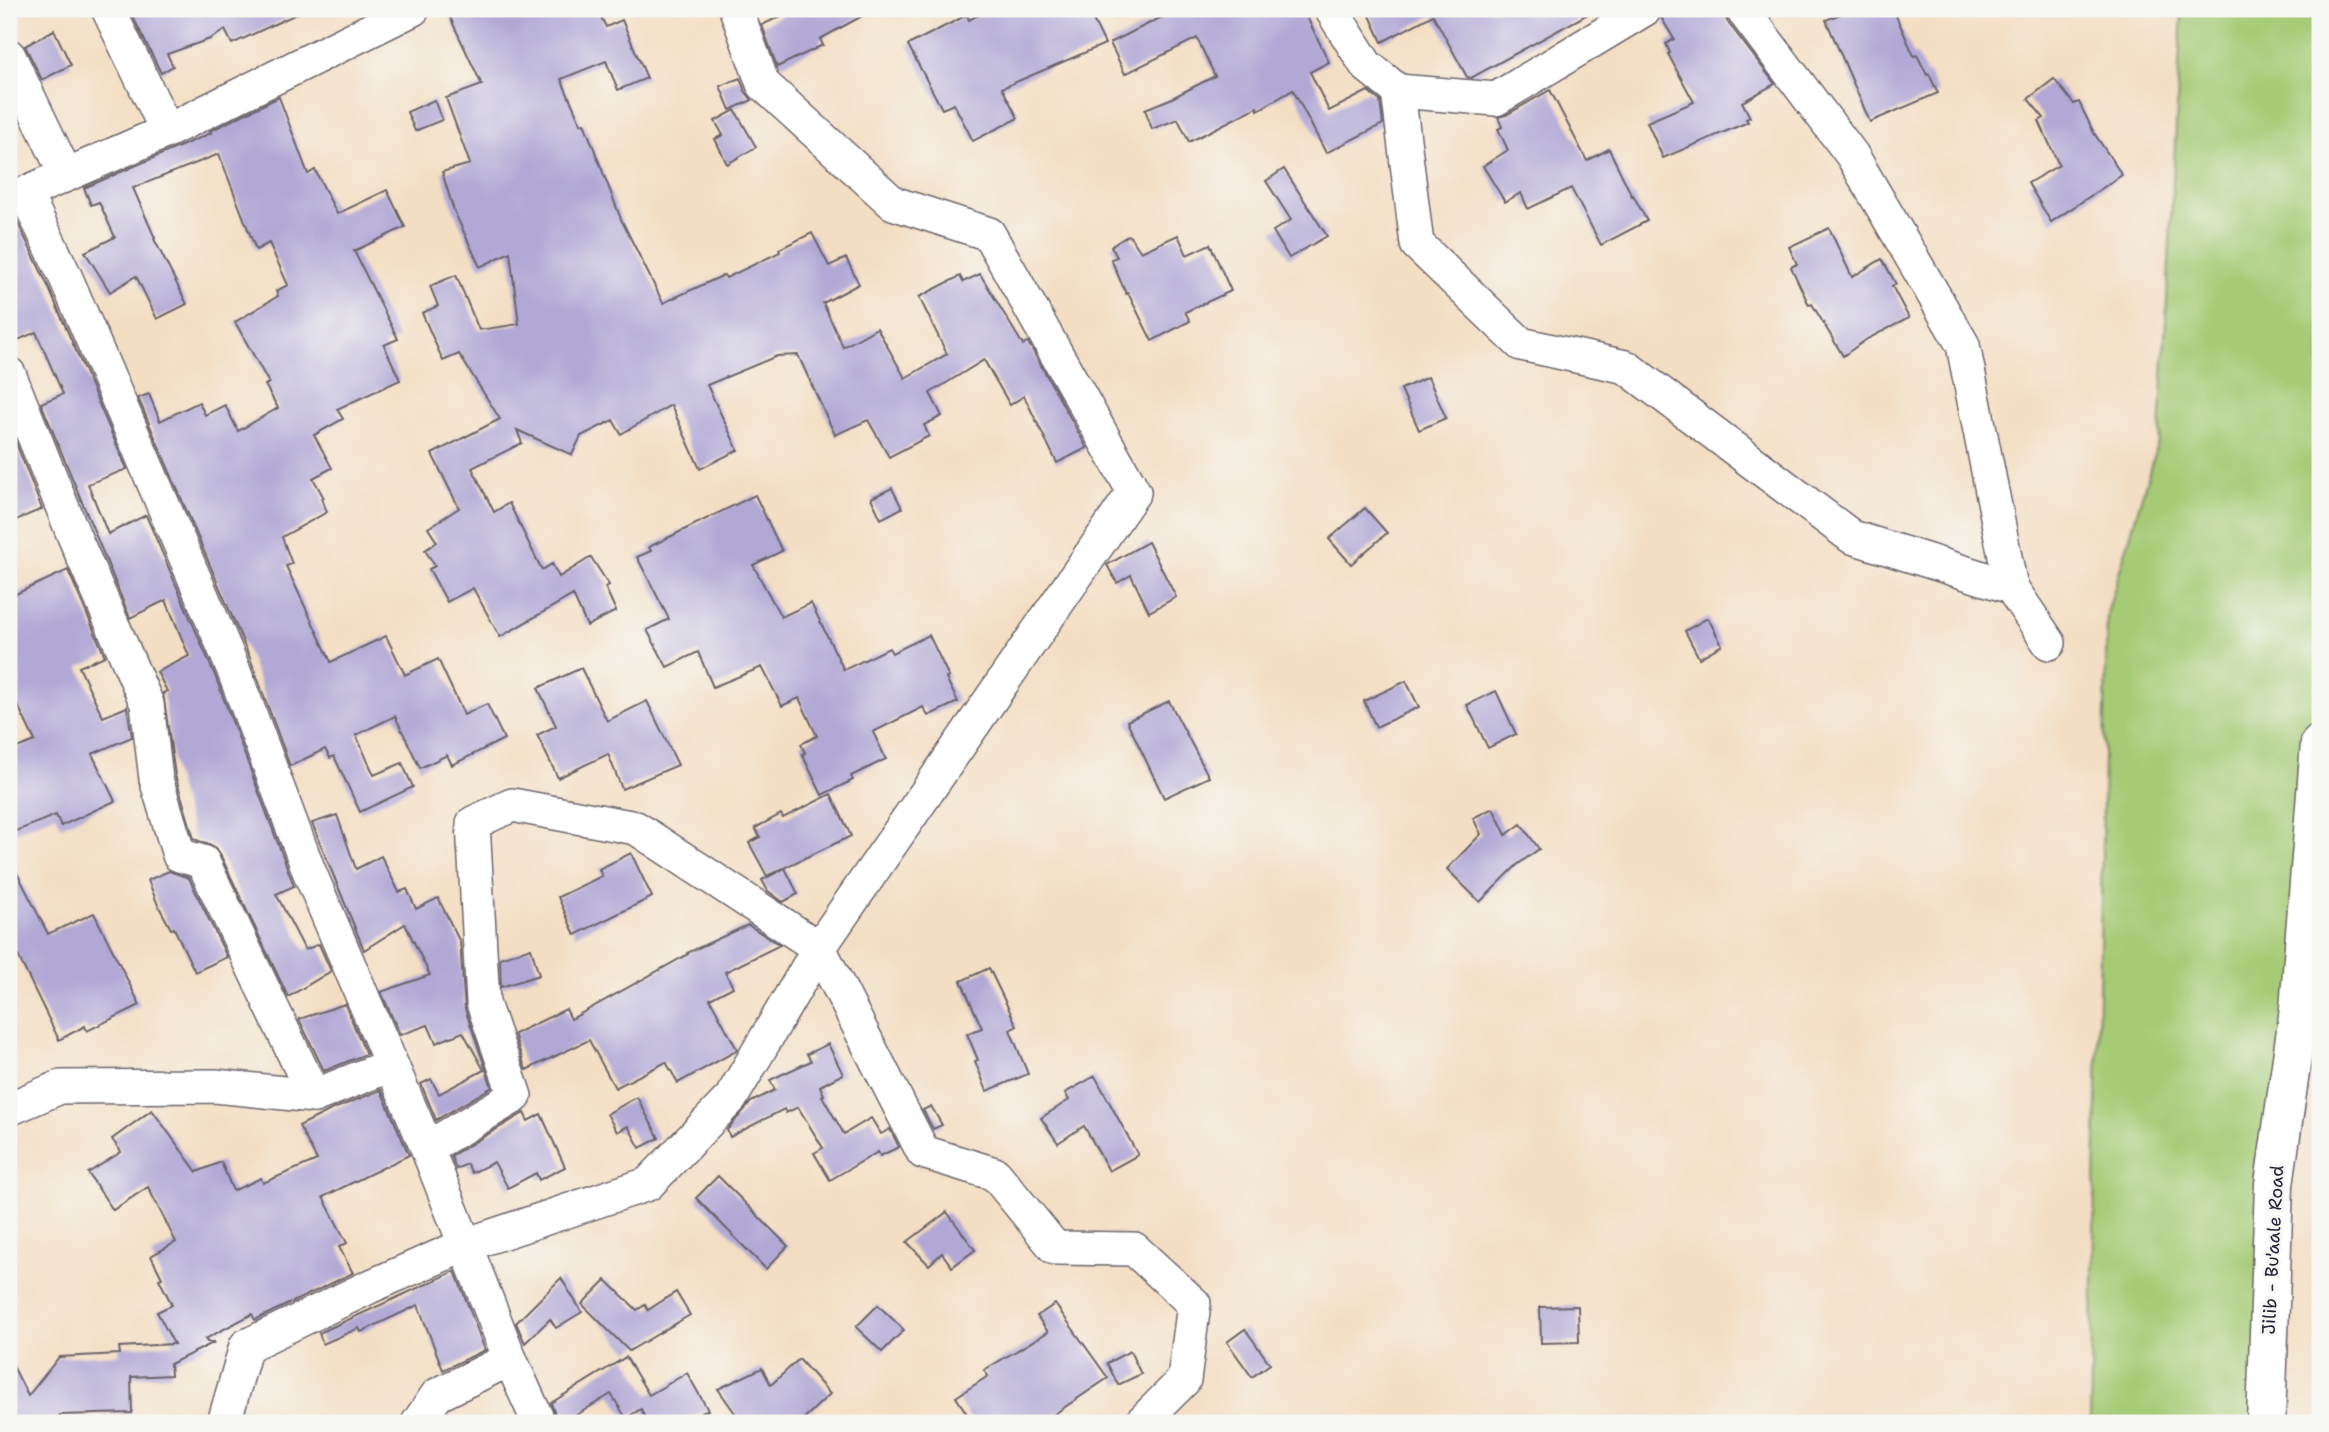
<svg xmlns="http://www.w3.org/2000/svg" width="2329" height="1432" viewBox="0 0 2329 1432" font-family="'Shantell Sans',sans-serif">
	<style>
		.green { fill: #a6ca74; stroke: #647658; stroke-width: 2 }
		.building { fill: #b1a8d5 }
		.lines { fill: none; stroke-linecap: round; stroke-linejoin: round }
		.street-casing { stroke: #6b646b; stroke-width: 36 }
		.secondary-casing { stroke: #6b646b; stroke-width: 41 }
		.street { stroke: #fff; stroke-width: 33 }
		.secondary { stroke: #fff; stroke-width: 38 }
		.labels { text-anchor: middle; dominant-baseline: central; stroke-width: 6; stroke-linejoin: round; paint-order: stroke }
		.street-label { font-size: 18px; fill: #22223b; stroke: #f6f6f2 }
	</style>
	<rect width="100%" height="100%" fill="#f6f6f2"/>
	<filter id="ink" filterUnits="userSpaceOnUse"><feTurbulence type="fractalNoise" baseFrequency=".0143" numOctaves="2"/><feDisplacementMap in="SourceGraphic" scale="14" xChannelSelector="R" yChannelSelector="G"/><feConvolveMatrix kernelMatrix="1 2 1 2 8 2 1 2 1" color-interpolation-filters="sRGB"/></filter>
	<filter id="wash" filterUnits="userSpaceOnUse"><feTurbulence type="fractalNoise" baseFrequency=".00686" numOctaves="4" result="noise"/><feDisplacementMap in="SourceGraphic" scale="28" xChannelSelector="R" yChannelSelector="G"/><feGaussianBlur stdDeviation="1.57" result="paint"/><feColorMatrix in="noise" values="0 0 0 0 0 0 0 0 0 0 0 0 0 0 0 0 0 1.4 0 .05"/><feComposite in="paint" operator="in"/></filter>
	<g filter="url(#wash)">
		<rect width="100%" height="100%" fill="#f3dec3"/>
		<path class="green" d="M 2182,9 L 2320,9 L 2320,847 L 2260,1423 L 2090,1423 L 2107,614 L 2160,435 Z"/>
		<g id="blocks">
			<g class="building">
				<path d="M 129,9 L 307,9 L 232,44 L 225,30 L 210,39 L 167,54 L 173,66 L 161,73 Z"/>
				<path d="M 446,9 L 597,9 L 606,27 L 622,20 L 647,78 L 618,90 L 606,61 L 561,79 L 581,124 L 584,123 L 621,219 L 663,303 L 724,275 L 726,278 L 780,252 L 779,249 L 812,233 L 829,266 L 846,258 L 859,284 L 823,303 L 843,347 L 877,328 L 905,378 L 947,354 L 919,297 L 960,276 L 963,282 L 980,274 L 1023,345 L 1028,342 L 1087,448 L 1057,463 L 1024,396 L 1010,405 L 984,360 L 930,393 L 942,416 L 924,425 L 929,436 L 889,457 L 868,420 L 835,435 L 798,355 L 777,356 L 707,385 L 738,450 L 700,469 L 671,405 L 621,434 L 613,420 L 581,436 L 572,455 L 517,430 L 522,443 L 472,468 L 494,512 L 509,503 L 542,570 L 552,564 L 559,577 L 591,557 L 609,585 L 605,587 L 616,611 L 587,626 L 573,595 L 500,637 L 473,588 L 447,602 L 429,569 L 435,566 L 425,550 L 437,542 L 428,528 L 459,508 L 432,454 L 500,419 L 459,354 L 443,361 L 422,313 L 438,306 L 430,286 L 456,275 L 479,330 L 519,324 L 510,252 L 480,267 L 454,211 L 442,172 L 470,164 L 446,98 L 482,85 Z"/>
				<path d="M 778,9 L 875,9 L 820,39 L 823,45 L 777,67 L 762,25 L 781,16 Z"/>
				<path d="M 990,9 L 1088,9 L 1105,44 L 1002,88 L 1018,118 L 973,141 L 954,104 L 942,109 L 908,45 L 967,15 L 969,20 Z"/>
				<path d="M 1163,9 L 1303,9 L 1329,62 L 1310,72 L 1329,111 L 1368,91 L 1380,101 L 1383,124 L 1326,153 L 1293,90 L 1258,110 L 1257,107 L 1189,142 L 1178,119 L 1152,129 L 1145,109 L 1170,99 L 1215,76 L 1197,38 L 1125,74 L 1110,43 L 1166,15 Z"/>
				<path d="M 1367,9 L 1597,9 L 1471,78 L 1467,77 L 1433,15 L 1382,42 Z"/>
				<path d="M 1664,9 L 1723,9 L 1727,21 L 1775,84 L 1742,102 L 1750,117 L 1746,119 L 1748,122 L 1663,158 L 1647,122 L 1694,102 L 1668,54 L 1670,53 L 1666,44 L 1674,39 L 1662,19 Z"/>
				<path d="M 1852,9 L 1893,9 L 1914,56 L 1917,55 L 1927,75 L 1929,74 L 1938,93 L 1870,122 L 1826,20 Z"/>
				<path d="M 54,30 L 71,65 L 42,80 L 25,46 Z"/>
				<path d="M 740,78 L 745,91 L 752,100 L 730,110 L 720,86 Z"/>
				<path d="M 2054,79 L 2074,104 L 2079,102 L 2094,133 L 2122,175 L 2051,222 L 2028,183 L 2059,165 L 2039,121 L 2044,118 L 2028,99 Z"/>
				<path d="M 1550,90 L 1587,161 L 1609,149 L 1632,196 L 1633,195 L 1647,221 L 1601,245 L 1571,188 L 1528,209 L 1521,193 L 1505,202 L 1483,166 L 1508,150 L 1498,129 L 1502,127 L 1498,117 L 1506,115 Z"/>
				<path d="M 279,97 L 308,174 L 315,170 L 337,214 L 387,190 L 405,227 L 354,251 L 398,339 L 384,345 L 400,380 L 337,409 L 343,419 L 314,435 L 332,468 L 313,478 L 324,498 L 322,499 L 327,512 L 282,537 L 292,564 L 286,566 L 331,662 L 386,636 L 405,675 L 438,659 L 464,715 L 487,704 L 504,739 L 452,765 L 447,755 L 420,768 L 395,716 L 356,735 L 374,775 L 402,763 L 413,787 L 360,812 L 334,756 L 330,758 L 325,749 L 290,766 L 250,658 L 138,398 L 149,394 L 160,421 L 199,402 L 205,415 L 225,405 L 238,431 L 278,408 L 265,385 L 269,383 L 235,322 L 278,296 L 276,291 L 288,285 L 269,243 L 256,250 L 219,154 L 133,188 L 155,238 L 154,239 L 187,304 L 157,319 L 136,276 L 110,292 L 85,252 L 115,237 L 99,202 L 91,205 L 84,188 L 211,133 L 210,131 Z"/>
				<path d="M 434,100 L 442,120 L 415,131 L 407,112 Z"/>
				<path d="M 735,110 L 756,147 L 727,164 L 715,139 L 723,135 L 715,121 Z"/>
				<path d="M 1284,169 L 1327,236 L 1289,258 L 1273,231 L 1291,220 L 1266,181 Z"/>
				<path d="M 16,219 L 48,286 L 127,469 L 88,484 L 108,534 L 146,515 L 214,673 L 294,886 L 276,894 L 305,950 L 319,944 L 331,971 L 288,997 L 220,854 L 215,847 L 194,839 L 175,775 L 163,693 L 167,691 L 157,672 L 189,656 L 166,600 L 130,618 L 41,403 L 63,394 L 36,332 L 9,344 L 9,223 Z"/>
				<path d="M 1829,228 L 1852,277 L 1882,259 L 1896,284 L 1892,286 L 1909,318 L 1867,339 L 1843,356 L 1812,304 L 1809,305 L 1791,267 L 1797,264 L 1789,247 Z"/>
				<path d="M 1129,235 L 1141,252 L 1178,235 L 1187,255 L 1210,244 L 1231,291 L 1185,312 L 1190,321 L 1152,341 L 1128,293 L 1126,294 L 1111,259 L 1117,257 L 1111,246 Z"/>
				<path d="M 1428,377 L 1446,418 L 1419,430 L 1401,389 Z"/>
				<path d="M 9,425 L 42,509 L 9,523 Z"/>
				<path d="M 892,488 L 902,508 L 881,519 L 871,498 Z"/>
				<path d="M 755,495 L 782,551 L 753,565 L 781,617 L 811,603 L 844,670 L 889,648 L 892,653 L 929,635 L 949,677 L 946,678 L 958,702 L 928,716 L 923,707 L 873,732 L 886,759 L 851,776 L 853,780 L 822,795 L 802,754 L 805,753 L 801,744 L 817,736 L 799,698 L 782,706 L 762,667 L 713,687 L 698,652 L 667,667 L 647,630 L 669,619 L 637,557 L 651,551 L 649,547 Z"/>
				<path d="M 1365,508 L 1387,533 L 1351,564 L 1329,539 Z"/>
				<path d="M 1148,542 L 1176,597 L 1149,612 L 1131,575 L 1117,583 L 1107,565 Z"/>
				<path d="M 68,570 L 105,656 L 79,667 L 103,717 L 127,707 L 132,737 L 92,754 L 115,801 L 61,826 L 56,815 L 9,834 L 9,751 L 35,741 L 9,687 L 9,597 Z"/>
				<path d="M 1708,618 L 1722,645 L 1699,658 L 1685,631 Z"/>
				<path d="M 581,668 L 607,721 L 647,701 L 678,765 L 622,789 L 608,754 L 558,778 L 537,735 L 556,726 L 538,688 Z"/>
				<path d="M 1406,681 L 1419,707 L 1376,727 L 1364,701 Z"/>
				<path d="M 1496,691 L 1516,734 L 1488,748 L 1467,705 Z"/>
				<path d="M 1169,701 L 1209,777 L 1164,798 L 1127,721 Z"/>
				<path d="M 831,794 L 851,836 L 767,876 L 749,843 L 760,837 L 755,828 L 781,814 L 783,818 Z"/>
				<path d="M 1493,808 L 1506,835 L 1521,824 L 1539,849 L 1517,865 L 1480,902 L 1447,869 L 1481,834 L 1473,818 Z"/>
				<path d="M 337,815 L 356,869 L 381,856 L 399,892 L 407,889 L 416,909 L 438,898 L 460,942 L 465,1009 L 492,1087 L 436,1120 L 421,1084 L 431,1079 L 439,1094 L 484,1070 L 463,1032 L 436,1043 L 428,1025 L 400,1035 L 381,992 L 430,975 L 405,924 L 364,950 L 312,823 Z"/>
				<path d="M 631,853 L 652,897 L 575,935 L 558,897 L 602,876 L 599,869 Z"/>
				<path d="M 9,857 L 48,934 L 94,913 L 140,1005 L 87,1031 L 85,1026 L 59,1040 L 9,937 Z"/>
				<path d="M 785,868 L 798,894 L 783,902 L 768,891 L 762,880 Z"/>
				<path d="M 169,871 L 189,878 L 227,957 L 195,972 L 174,928 L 171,929 L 158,905 L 148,880 Z"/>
				<path d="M 748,925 L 780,945 L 725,972 L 733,987 L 710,999 L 737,1049 L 736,1051 L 678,1083 L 666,1062 L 615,1088 L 589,1040 L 526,1070 L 514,1034 L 566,1009 L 571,1019 L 688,954 L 687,953 Z"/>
				<path d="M 531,948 L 539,975 L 501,987 L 500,958 Z"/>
				<path d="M 989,968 L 1017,1026 L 1010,1030 L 1028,1074 L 987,1091 L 975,1061 L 978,1060 L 967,1034 L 982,1028 L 961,981 Z"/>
				<path d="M 345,1004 L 366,1054 L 324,1071 L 299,1019 Z"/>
				<path d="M 828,1044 L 843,1074 L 820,1086 L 824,1095 L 822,1096 L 844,1134 L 871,1118 L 881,1134 L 890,1129 L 899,1147 L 880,1156 L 878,1152 L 830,1180 L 814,1153 L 823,1148 L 798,1107 L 786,1113 L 784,1109 L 730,1137 L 727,1130 L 751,1102 L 775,1090 L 770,1080 L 811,1061 L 807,1054 Z"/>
				<path d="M 1095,1076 L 1138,1155 L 1109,1171 L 1084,1126 L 1058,1143 L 1041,1118 L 1069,1100 L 1065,1093 Z"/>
				<path d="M 381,1090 L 409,1155 L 323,1197 L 347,1243 L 339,1247 L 353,1273 L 255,1320 L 252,1314 L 205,1339 L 207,1342 L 215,1342 L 170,1364 L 171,1375 L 131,1377 L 132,1413 L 60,1415 L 60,1423 L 9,1423 L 9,1358 L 28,1396 L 59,1357 L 120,1354 L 119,1347 L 174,1344 L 157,1312 L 172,1305 L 159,1279 L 162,1278 L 151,1256 L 176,1242 L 148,1187 L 113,1210 L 88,1173 L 121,1152 L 112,1139 L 152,1110 L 197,1172 L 221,1162 L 233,1191 L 261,1178 L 263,1183 L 317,1160 L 299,1126 L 331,1110 Z"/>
				<path d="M 637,1097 L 659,1138 L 640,1148 L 628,1126 L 617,1132 L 607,1114 Z"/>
				<path d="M 931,1106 L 942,1125 L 933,1129 L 923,1110 Z"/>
				<path d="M 524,1113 L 528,1121 L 541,1114 L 565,1167 L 539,1180 L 536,1173 L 508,1188 L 494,1162 L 472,1173 L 467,1164 L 456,1169 L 451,1156 Z"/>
				<path d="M 718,1176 L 788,1246 L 766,1269 L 696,1198 Z"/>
				<path d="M 947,1212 L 975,1250 L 952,1267 L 942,1253 L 929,1265 L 907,1242 Z"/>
				<path d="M 455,1271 L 485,1350 L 443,1370 L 418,1305 L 361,1332 L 359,1328 L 323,1344 L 319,1333 Z"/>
				<path d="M 561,1278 L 582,1312 L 556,1328 L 550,1319 L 525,1343 L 516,1323 Z"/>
				<path d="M 606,1280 L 637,1310 L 645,1305 L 648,1310 L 676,1292 L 690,1315 L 629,1351 L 582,1304 Z"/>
				<path d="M 1055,1304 L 1108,1378 L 1041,1423 L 973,1423 L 956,1397 L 988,1376 L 984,1370 L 1048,1332 L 1037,1316 Z"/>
				<path d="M 878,1305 L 904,1330 L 882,1352 L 856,1327 Z"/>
				<path d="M 1578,1306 L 1579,1342 L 1541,1343 L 1540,1307 Z"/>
				<path d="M 1245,1329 L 1270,1364 L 1252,1377 L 1227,1342 Z"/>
				<path d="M 1130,1351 L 1141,1374 L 1118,1385 L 1107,1363 Z"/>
				<path d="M 626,1357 L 649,1395 L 687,1373 L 708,1410 L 679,1423 L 647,1423 L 641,1409 L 626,1418 L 611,1394 L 563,1423 L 558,1423 L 551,1403 Z"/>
				<path d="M 799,1359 L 830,1394 L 799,1423 L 742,1423 L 718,1389 L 762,1368 L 771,1385 Z"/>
			</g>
		</g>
	</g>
	<g filter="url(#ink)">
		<use href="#blocks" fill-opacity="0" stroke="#6b646b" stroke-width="2"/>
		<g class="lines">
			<g class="street-casing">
				<g id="street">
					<path d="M 108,9 L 167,131"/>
					<path d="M 1331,9 L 1366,65 L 1398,91 L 1417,244 L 1521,344 L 1626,367 L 1852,537 L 2011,587 L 2049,643"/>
					<path d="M 1742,9 L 1852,155 L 1963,345 L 2011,587"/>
					<path d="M 9,56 L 66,175"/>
					<path d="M 1398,91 L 1496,99 L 1645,9"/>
					<path d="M 25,193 L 66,278 L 232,666 L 309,871 L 427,1148 L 510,1359 L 539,1423"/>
					<path d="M 9,200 L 167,131 L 413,9"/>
					<path d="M 9,374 L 74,536 L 147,704 L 156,779 L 179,855 L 203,862 L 314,1096 L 391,1065"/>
					<path d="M 9,1109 L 60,1087 L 215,1086 L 314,1096"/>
					<path d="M 427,1148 L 515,1096 L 483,1003 L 473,823 L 512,805 L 636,828 L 819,948 L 923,1152 L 995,1174 L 1055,1248 L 1134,1249 L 1194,1304 L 1184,1380 L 1141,1423"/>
					<path d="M 224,1423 L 246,1346 L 369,1287 L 465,1245 L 648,1184 L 731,1098 L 819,948 L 1134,492 L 989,234 L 893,203 L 763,84 L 736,9"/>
					<path d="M 418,1423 L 437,1395 L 510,1359"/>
				</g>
			</g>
			<g class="secondary-casing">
				<path id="secondary" d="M 2266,1423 L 2274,1184 L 2299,1009 L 2320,743"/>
			</g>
			<use href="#street" class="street"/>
			<use href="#secondary" class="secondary"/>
		</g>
	</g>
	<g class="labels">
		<g class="street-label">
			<text transform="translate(2273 1250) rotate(-87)">Jilib - Bu'aale Road</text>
		</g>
	</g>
	<rect width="2329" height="1432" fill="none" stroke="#f6f6f2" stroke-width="35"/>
</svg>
